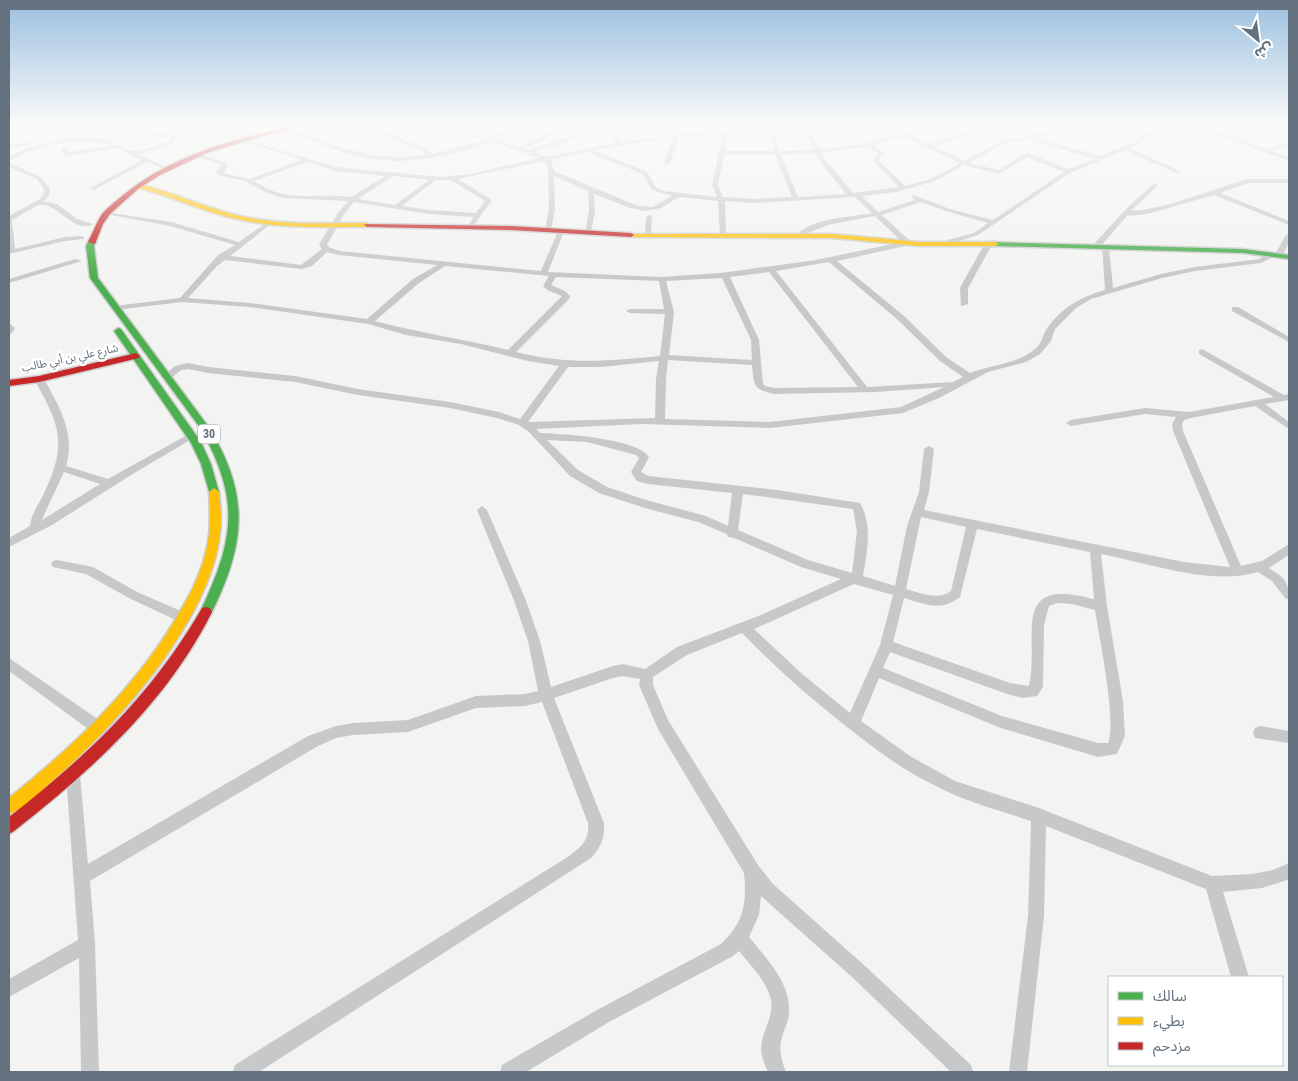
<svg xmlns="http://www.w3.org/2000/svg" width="1298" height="1081" viewBox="0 0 1298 1081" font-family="'Roboto Condensed','Noto Sans Arabic',sans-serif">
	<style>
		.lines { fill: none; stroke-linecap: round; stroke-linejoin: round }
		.fast-casing { stroke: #cfcfcf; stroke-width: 3 }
		.slow-casing { stroke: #cfcfcf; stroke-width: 3 }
		.jam-casing { stroke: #cfcfcf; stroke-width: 3 }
		.street { fill: #c7c8c9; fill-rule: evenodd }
		.fast { fill: #4caf50; fill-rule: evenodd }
		.slow { fill: #ffc107; fill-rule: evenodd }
		.jam { fill: #c62828; fill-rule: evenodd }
		.rail { stroke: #bdbec0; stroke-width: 2; stroke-dasharray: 4.5 2; stroke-linecap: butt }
		.labels { text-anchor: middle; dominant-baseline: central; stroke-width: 5; stroke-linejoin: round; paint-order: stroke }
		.far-street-label { font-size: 11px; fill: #647280; stroke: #fff }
		.shield { fill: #fff; stroke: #929ca6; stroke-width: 1 }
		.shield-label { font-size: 12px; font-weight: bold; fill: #647280 }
	</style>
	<rect width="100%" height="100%" fill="#f3f3f1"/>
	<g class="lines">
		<g class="fast-casing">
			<g id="fast">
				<path d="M 9,125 L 12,125 L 12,126 L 9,128 Z"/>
				<path d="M 89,240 L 96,242 L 94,246 L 98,278 L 208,426 C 251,495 246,544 210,616 L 206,617 L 202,616 L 200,612 C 234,540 241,501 201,429 L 90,278 L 86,246 Z"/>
				<path d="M 992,242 L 1243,249 L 1289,255 L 1289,259 L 1243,253 L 995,246 L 992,246 Z"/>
				<path d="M 118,328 L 121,329 L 201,442 L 211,464 L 219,492 L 218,495 L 210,495 L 201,464 L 191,443 L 114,331 Z"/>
			</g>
		</g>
		<g class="slow-casing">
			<g id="slow">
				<path d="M 137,184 C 172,191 205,208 240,216 C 281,225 325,223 367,223 L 370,225 L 367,227 C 325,227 282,229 241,220 C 205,213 171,196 135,187 L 135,185 Z"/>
				<path d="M 629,234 L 832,234 L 920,242 L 995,242 L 999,244 L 995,246 L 920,246 L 832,238 L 631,237 L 629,236 Z"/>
				<path d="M 214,488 L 219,492 C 221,509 222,525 219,541 C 206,623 120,721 59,775 C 45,787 25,809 9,814 L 9,798 C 70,749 128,695 170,628 C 187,601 203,573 208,541 C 211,525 210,509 209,492 Z"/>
			</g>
		</g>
		<g class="jam-casing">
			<g id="jam">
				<path d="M 295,125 L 306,125 L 256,138 L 207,153 L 160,175 L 138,189 L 110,214 L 103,224 L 95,244 L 88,242 C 93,233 96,223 102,214 C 108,207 115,202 122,196 C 171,155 234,139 295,125 Z"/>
				<path d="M 365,224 L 511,226 L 631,233 L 634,235 L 631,237 L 511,230 L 367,227 L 364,225 Z"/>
				<path d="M 136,353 L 140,356 L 139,358 L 39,382 L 9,386 L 9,380 L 39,376 Z"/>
				<path d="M 206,607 L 210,608 L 212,612 C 167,702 92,770 14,831 L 9,834 L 9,817 C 89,754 150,697 202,608 Z"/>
			</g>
		</g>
		<g class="street">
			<path d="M 138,125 L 144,125 L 153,133 L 169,133 L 166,125 L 172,125 L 176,136 L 173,143 L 139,154 L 166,167 L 161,168 L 147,162 L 94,190 L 89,189 L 142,160 L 117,148 L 68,156 L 62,153 L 61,149 L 64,147 L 68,152 L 111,146 C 86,136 55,143 30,151 C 23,154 16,158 9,161 L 9,157 C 32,143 77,134 103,139 C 112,141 128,152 135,151 C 145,151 159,144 169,141 L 170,137 L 150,136 Z"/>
			<path d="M 237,125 L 243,125 L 254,135 L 249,136 Z"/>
			<path d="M 371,125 L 377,125 L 393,135 L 427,149 L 433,154 L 485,140 L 439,125 C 454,125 477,138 487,137 C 502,135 513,125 528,125 L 493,139 L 518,147 L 567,125 L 574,125 L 524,149 L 528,150 L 573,136 L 576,138 L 562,144 L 534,152 L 546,157 L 616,143 L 608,133 L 593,125 C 606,125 613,132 621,142 L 698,132 L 776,130 L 836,125 L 809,131 L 819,149 L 862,144 L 900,135 L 883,125 L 890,125 L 929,144 L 989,125 L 998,125 L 934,146 L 964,161 L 1001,141 L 1048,132 L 1073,125 L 1082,125 L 1036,138 L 1100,156 L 1135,142 L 1158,125 L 1164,125 L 1139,144 L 1129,148 L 1180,171 L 1180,173 L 1176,173 L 1125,150 L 1068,174 L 978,235 L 950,244 L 946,242 L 947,240 L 974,233 L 988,223 L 946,211 L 921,202 L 882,215 L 910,241 L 910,245 L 837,261 L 904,316 L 946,357 L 970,373 C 990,365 1018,364 1035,349 C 1043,343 1042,334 1048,327 C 1062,307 1083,296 1105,290 L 1102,245 L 1109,247 L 1113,288 L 1161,274 L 1195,267 L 1259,259 L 1270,252 L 1276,253 L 1285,236 L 1289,234 L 1289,242 L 1282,257 L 1276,255 L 1261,263 L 1195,271 L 1162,278 L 1091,299 L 1076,308 L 1055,329 L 1051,341 L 1040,354 L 1026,362 L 988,372 L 939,398 L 903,413 L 770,428 L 641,424 L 536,429 L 540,433 C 564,434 636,438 649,457 L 641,472 L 648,476 L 777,490 L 860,503 C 873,526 867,552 863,576 L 895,586 L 907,526 L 919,492 L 924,449 L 929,446 L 934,449 L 929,492 L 924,510 L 1184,562 L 1230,567 L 1173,431 L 1172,424 L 1176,417 L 1145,414 L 1071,426 L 1066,423 L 1071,420 L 1145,408 L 1189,412 L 1274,397 L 1199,354 L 1199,350 L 1202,349 L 1284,395 L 1289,394 L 1289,400 L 1265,404 L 1289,422 L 1289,429 L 1255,406 L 1191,418 L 1184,420 L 1182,424 L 1183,431 L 1241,566 L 1262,561 L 1289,544 L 1289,555 L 1269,568 C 1285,578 1289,581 1289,600 L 1285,598 L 1272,581 L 1258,572 C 1210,586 1149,563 1101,554 L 1107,606 L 1123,701 L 1125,736 L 1117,754 L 1098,757 L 1001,728 L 879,678 L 861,721 L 910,756 L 955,781 L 1039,808 L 1212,876 L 1252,874 L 1273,870 L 1289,863 L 1289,879 L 1287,880 L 1262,888 L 1223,892 L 1249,977 L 1231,977 L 1206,889 L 1046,826 L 1044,916 L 1027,1072 L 1009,1072 L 1028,916 L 1031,821 C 998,810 963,801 932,784 C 901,769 874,748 847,727 C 810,698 775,667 742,633 L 687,655 L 653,677 L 653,685 L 668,720 L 758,865 L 773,884 L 864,965 L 971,1065 L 973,1072 L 951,1072 L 852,977 L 761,896 L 759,915 L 749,937 C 766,958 791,983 789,1012 C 789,1020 785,1027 783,1034 C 778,1048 781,1059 786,1072 L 768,1072 C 765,1065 762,1058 761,1050 C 761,1032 774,1018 771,1000 C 767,981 750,965 739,951 L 733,956 L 609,1022 L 526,1072 L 500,1072 L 502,1065 L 597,1010 L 721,944 C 744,922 747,904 744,873 L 658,729 L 639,685 L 640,679 L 623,676 L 613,678 L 554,698 L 604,823 C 605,837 601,848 591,858 L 259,1072 L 233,1072 L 235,1065 L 566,858 C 580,848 590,841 588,823 L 542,702 L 525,706 L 476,708 L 408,732 L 353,735 L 336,738 L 318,746 L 90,881 L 95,944 L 99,1072 L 81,1072 L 79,958 L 9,997 L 9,979 L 78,940 L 66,775 L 68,770 L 73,768 L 78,770 L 80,775 L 88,864 L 308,736 L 336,726 L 353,723 L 408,720 L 476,696 L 525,694 L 538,691 L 528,641 L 513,598 L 477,510 L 482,506 L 487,510 L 525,598 L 540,641 L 551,687 L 613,666 L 623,664 L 645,669 L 677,647 L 761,615 L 841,579 L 801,567 L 734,538 L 728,537 L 727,534 L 698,522 L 645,508 L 599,493 L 570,476 L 529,432 L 519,425 L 497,418 L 450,408 L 358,395 L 295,382 L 208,373 L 188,369 L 181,370 L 170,379 L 164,379 L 164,375 L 175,366 L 188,363 L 208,367 L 295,376 L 358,389 L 450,402 L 499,412 L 520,419 L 559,366 L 528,361 L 461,344 L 406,335 L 368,324 L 250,307 L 182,302 L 115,310 L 111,308 L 115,306 L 180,298 L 218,255 L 235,245 L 170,226 L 105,214 L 105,212 L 171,222 L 239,242 L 267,222 L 271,222 L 271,224 L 230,256 L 301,265 L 322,249 L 319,245 L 321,241 L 338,213 L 348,201 L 283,198 L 267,193 L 244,181 L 219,175 L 216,171 L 222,165 L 196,156 L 199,154 L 227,163 L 228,167 L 223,173 L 249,179 L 302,160 L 242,141 L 242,139 L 336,167 L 441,177 L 470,174 L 540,158 L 491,142 L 464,151 L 431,158 L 400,161 L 370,159 L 336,150 L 282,129 L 287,128 C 337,147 372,162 427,155 L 423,151 L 389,137 ZM 804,131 L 813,150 L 780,151 L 775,133 ZM 770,133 L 774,151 L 725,151 L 728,134 ZM 723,134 L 712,185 L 717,197 L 664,191 L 656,188 L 647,172 L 594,150 L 673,137 L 664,163 L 667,165 L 670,163 L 679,137 ZM 905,137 L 960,163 L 931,179 L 905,186 L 878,160 L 885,154 L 873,145 ZM 1028,139 L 1095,159 L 1069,169 L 1027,153 L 998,170 L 969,163 L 1005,143 ZM 867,147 L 878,154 L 873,159 L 873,161 L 899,187 L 853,193 L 820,153 ZM 587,152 L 643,174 L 652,190 L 672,196 L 653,207 L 638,206 L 554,171 L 551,159 ZM 815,153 L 818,159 L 846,194 L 798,197 L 781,155 ZM 724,155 L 775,155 L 792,197 L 755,199 L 723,197 L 718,185 ZM 1027,157 L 1064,172 L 993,220 L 950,209 L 914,195 L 911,197 L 915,200 L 878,212 L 862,196 L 896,192 L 935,181 L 964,165 L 999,174 ZM 544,161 L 548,166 L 549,209 L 545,230 L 548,232 L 551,230 L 555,209 L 554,176 L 588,191 L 589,210 L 585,234 L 588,236 L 591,234 L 595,210 L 594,194 L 627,207 L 645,211 L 661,208 L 679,197 L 718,201 L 720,235 L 723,237 L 726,235 L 725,201 L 755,203 L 855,197 L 872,213 C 847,218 815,217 796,235 L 799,237 L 828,225 L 875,216 L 902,242 L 816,260 L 721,273 L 660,277 L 548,272 L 564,231 L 561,229 L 558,231 L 541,271 L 340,251 L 329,247 L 327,245 L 344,214 L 354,202 L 429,214 L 474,217 L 466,228 L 471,229 L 492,200 L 458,179 ZM 308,162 L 335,171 L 385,176 L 351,197 C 329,194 305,198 283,194 C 272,192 263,186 254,181 ZM 393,176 L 429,180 L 395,205 L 358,199 ZM 436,180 L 451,180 L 485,201 L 476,213 L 429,210 L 402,206 ZM 327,252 L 339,255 L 437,265 L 413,279 L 367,319 L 250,303 L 188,298 L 217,266 L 225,260 L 302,269 L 312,266 ZM 829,262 L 898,320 L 940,361 L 963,377 L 953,382 L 867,387 L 776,271 ZM 445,266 L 549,276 L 543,286 L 547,290 L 562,296 L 508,350 C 464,339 419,333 375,321 L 419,283 ZM 769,272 L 858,387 L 774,388 L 765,386 L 763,383 L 759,340 L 730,277 ZM 556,277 L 659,281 L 664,309 L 630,309 L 626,311 L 630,313 L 665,314 L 660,356 C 609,361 567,365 516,352 L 569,299 L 570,296 L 565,291 L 551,285 ZM 722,278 L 751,340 L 752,360 L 669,355 L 674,312 L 666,281 ZM 668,360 L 752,365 C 754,386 753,389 774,394 L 876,392 L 944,387 L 901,407 L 770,422 L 665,419 L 666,379 ZM 659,361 L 656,379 L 655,418 L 528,422 L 568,367 L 601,367 ZM 547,440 L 587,442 L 636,455 L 639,458 L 631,472 L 637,481 L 648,484 L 732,493 L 728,526 L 706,516 L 646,500 L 607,487 L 578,470 ZM 743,494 L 853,509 L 857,531 L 852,573 L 808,560 L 738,530 ZM 921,517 L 966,527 L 951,591 C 938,601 921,593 906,589 ZM 977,529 L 1090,552 L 1094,599 C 1008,576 1040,635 1029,686 L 1010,683 L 893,642 L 904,598 C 925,604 941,612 960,597 ZM 854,584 L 893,595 L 880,645 L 850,713 L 801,673 L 754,629 ZM 1057,603 L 1072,604 L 1095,610 C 1099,636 1117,722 1108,743 L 1098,743 L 1002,716 L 883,668 L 890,652 L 1010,695 L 1023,698 L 1037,696 L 1043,687 L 1044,625 L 1049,606 Z"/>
			<path d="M 1190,125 L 1199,125 L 1231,136 L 1236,136 L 1242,125 L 1248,125 L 1238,139 L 1266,149 L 1287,143 L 1287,145 L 1272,151 L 1289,157 L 1289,161 Z"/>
			<path d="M 1275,125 L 1289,127 L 1289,131 L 1275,126 Z"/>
			<path d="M 29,142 L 31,145 L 9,149 L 9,145 Z"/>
			<path d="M 9,163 L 41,177 L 50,189 L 49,196 L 44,201 L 57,204 L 77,219 L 93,224 C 78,233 63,212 50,207 C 47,205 43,205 38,205 L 12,220 L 15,249 L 65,237 L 82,236 L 84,237 L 84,239 L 65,241 L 9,254 L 9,216 L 40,199 L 43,195 L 44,189 L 37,179 L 9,167 Z"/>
			<path d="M 1247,179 L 1289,179 L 1289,183 L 1248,183 L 1220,193 L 1289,221 L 1289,225 L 1214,195 L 1147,214 L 1127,216 L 1099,248 L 1092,246 L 1129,206 L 1153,184 L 1158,185 L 1131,211 C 1171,208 1209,190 1247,179 Z"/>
			<path d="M 649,215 L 652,217 L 651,235 L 648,237 L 645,235 L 646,217 Z"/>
			<path d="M 986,241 L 993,243 L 968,288 L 968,304 L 961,306 L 960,288 Z"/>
			<path d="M 75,259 L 82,261 L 9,283 L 9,279 Z"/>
			<path d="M 1232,307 L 1238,307 L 1289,337 L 1289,342 L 1232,311 Z"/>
			<path d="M 9,323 L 15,328 L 12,333 L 9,334 Z"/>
			<path d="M 39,376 L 44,379 C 59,406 76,434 66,466 L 108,479 L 189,434 L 192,433 L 197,436 L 131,475 L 52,525 L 9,547 L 9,538 L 30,526 C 31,513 40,503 45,491 C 68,442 59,424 34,379 ZM 64,472 L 100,484 L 42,520 L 44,515 Z"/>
			<path d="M 57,560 L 93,567 L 137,592 L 188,614 L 190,618 L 188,622 L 184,623 L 180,622 L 129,598 L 86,574 L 53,567 L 51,564 L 53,561 Z"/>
			<path d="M 9,658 L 105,724 L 107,729 L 105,734 L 100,735 L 95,734 L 9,671 Z"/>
			<path d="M 1260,726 L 1289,731 L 1289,743 L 1255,738 L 1253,733 L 1255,728 Z"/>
		</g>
		<use href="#fast" class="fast"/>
		<use href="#slow" class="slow"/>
		<use href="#jam" class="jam"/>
		<path class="rail" d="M 9,131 L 37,125"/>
	</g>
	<linearGradient id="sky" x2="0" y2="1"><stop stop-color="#9bc0e0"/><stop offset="0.45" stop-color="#fafaf9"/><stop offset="1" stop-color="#fafaf9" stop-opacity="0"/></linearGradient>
	<rect width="1298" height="277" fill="url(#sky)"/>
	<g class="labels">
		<g class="far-street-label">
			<text transform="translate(70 358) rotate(-12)">شارع علي بن أبي طالب</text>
		</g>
		<rect class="shield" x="198" y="424.5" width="22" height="19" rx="4"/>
		<g class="shield-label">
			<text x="209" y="434">30</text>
		</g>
	</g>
	<rect width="1298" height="1081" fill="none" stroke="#647280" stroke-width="20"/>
	<rect x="1108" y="976" width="175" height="90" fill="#ffffff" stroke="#c1c7cc"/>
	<rect x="1118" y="992" width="25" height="8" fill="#4caf50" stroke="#c1c7cc"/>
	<text x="1153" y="1001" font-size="15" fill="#647280">سالك</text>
	<rect x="1118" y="1017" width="25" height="8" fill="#ffc107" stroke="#c1c7cc"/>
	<text x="1153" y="1026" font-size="15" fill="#647280">بطيء</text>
	<rect x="1118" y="1042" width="25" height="8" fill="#c62828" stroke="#c1c7cc"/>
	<text x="1153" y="1051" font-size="15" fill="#647280">مزدحم</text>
	<g transform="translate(1258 40) rotate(151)" stroke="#ffffff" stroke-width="4" paint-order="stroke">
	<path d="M0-4L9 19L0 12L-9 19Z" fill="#647280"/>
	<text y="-8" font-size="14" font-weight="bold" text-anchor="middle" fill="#647280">ش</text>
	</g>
</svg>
